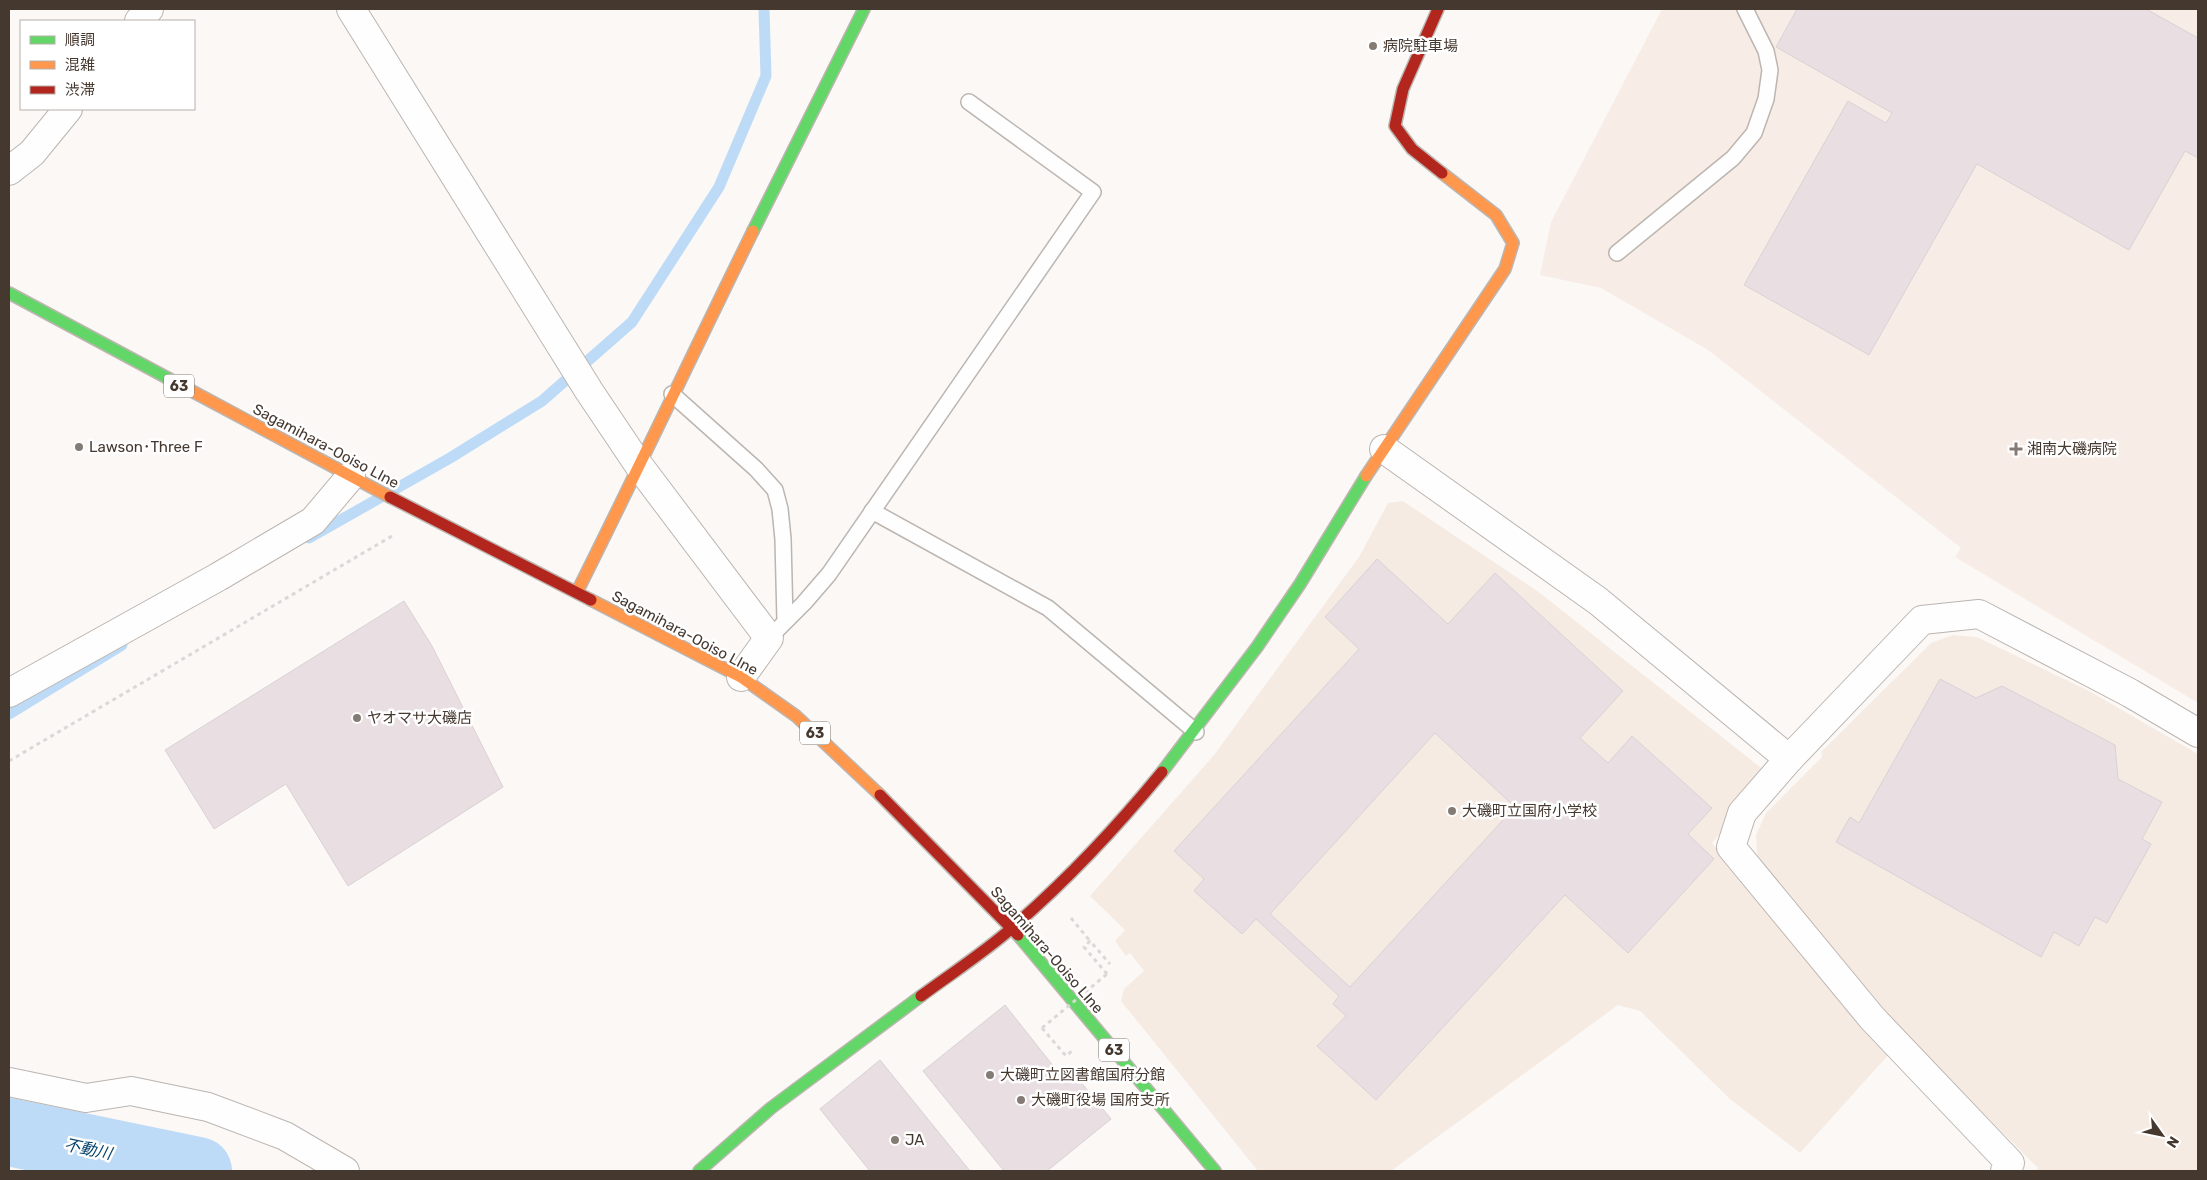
<svg xmlns="http://www.w3.org/2000/svg" width="2207" height="1180" viewBox="0 0 2207 1180" font-family="Rubik,'Noto Sans JP',sans-serif">
	<style>
		.built { fill: #f6ebe3 }
		.medical { fill: #f8ede6 }
		.lines { fill: none; stroke-linecap: round; stroke-linejoin: round }
		.stream { stroke: #bddbf7; stroke-width: 11 }
		.river { stroke: #bddbf7; stroke-width: 68 }
		.building { fill: #e9dee2; stroke: #d9d2d4; fill-rule: evenodd }
		.lane-casing { stroke: #bcb5b0; stroke-width: 18 }
		.street-casing { stroke: #bcb5b0; stroke-width: 30 }
		.fast-casing { stroke: #bcb5b0; stroke-width: 14 }
		.slow-casing { stroke: #bcb5b0; stroke-width: 14 }
		.jam-casing { stroke: #bcb5b0; stroke-width: 14 }
		.path { stroke: #dbd9d7; stroke-width: 3; stroke-dasharray: 4 4; stroke-linecap: butt }
		.lane { stroke: #fefefe; stroke-width: 15 }
		.street { stroke: #fefefe; stroke-width: 28 }
		.fast { stroke: #63d668; stroke-width: 11 }
		.slow { stroke: #ff974d; stroke-width: 11 }
		.jam { stroke: #b3261e; stroke-width: 11 }
		.path-bridge { stroke: #dbd9d7; stroke-width: 3; stroke-dasharray: 4 4; stroke-linecap: butt }
		.poi-dot { fill: #857b75; stroke: #fff; stroke-width: 2 }
		.labels { text-anchor: middle; dominant-baseline: central; stroke-width: 5; stroke-linejoin: round; paint-order: stroke }
		.shield { fill: #fff; stroke: #7d746d; stroke-width: 1 }
		.shield-label { font-size: 14px; font-weight: bold; fill: #45382f }
		.poi-label { font-size: 15px; fill: #45382f; stroke: #fff; text-anchor: start }
		.street-label { font-size: 15px; fill: #45382f; stroke: #fff }
		.water-label { font-size: 16px; font-style: italic; fill: #03416b; stroke: #fff }
	</style>
	<rect width="100%" height="100%" fill="#fbf8f6"/>
	<g class="built">
		<path d="M 1403,501 L 1540,593 L 1760,767 L 1766,779 L 1712,843 L 1890,1053 L 1800,1153 L 1730,1099 L 1640,1011 L 1618,1005 L 1391,1171 L 1258,1171 L 1121,1001 L 1124,989 L 1144,971 L 1130,953 L 1126,956 L 1115,941 L 1125,930 L 1090,896 L 1214,755 L 1359,557 L 1388,503 Z"/>
		<path d="M 1953,635 L 1977,637 L 2089,691 L 2198,754 L 2198,1171 L 2036,1171 L 2038,1168 L 1894,1024 L 1767,872 L 1757,854 L 1756,835 L 1766,813 L 1822,757 L 1821,752 L 1931,643 Z"/>
	</g>
	<path class="medical" d="M 1662,9 L 2198,9 L 2198,703 L 1955,557 L 1961,548 L 1708,350 L 1601,288 L 1540,275 L 1551,222 Z"/>
	<g class="lines">
		<g class="stream">
			<path d="M 309,538 L 450,458 L 542,401 L 632,322 L 719,187 L 766,76 L 764,9"/>
			<path d="M 9,714 L 122,645"/>
		</g>
		<path class="river" d="M 9,1132 L 198,1171"/>
	</g>
	<g class="building">
		<path d="M 1797,9 L 2146,9 L 2198,38 L 2198,158 L 2185,151 L 2129,250 L 1977,164 L 1869,355 L 1744,285 L 1848,101 L 1886,123 L 1892,113 L 1776,47 Z"/>
		<path d="M 1377,559 L 1448,624 L 1495,573 L 1623,691 L 1580,738 L 1608,763 L 1632,736 L 1712,808 L 1688,834 L 1714,859 L 1628,953 L 1565,895 L 1376,1100 L 1317,1046 L 1346,1016 L 1333,1004 L 1339,996 L 1256,919 L 1242,934 L 1194,891 L 1204,879 L 1174,851 L 1359,649 L 1325,617 ZM 1435,733 L 1515,807 L 1350,987 L 1270,914 Z"/>
		<path d="M 404,601 L 432,646 L 503,787 L 348,886 L 286,784 L 214,829 L 165,750 Z"/>
		<path d="M 1940,679 L 1976,698 L 2002,686 L 2115,745 L 2118,779 L 2162,802 L 2142,839 L 2151,844 L 2107,923 L 2095,917 L 2079,946 L 2054,932 L 2041,957 L 1836,842 L 1850,817 L 1859,823 Z"/>
		<path d="M 1005,1005 L 1066,1082 L 1075,1075 L 1111,1119 L 1047,1171 L 1004,1171 L 923,1071 Z"/>
		<path d="M 880,1060 L 970,1171 L 870,1171 L 820,1109 Z"/>
	</g>
	<g class="lines">
		<g class="lane-casing">
			<g id="lane">
				<path d="M 1617,253 L 1733,158 L 1754,133 L 1766,99 L 1770,70 L 1766,51 L 1745,9"/>
				<path d="M 672,394 L 756,469 L 775,490 L 780,509 L 783,539 L 785,621"/>
				<path d="M 872,511 L 1048,608 L 1196,732"/>
				<path d="M 769,638 L 804,603 L 829,574 L 1093,192 L 969,102"/>
			</g>
		</g>
		<g class="street-casing">
			<g id="street">
				<path d="M 351,9 L 589,391 L 640,467 L 769,638 L 741,677"/>
				<path d="M 139,21 L 149,9"/>
				<path d="M 9,171 L 32,153 L 68,109"/>
				<path d="M 1384,449 L 1598,601 L 1789,759 L 1922,620 L 1979,614 L 2130,693 L 2198,733"/>
				<path d="M 9,693 L 218,577 L 313,521 L 351,476"/>
				<path d="M 1789,759 L 1742,813 L 1731,847 L 1872,1018 L 2010,1163 L 2005,1171"/>
				<path d="M 9,1082 L 86,1098 L 131,1091 L 208,1107 L 285,1136 L 345,1171"/>
			</g>
		</g>
		<g class="fast-casing">
			<g id="fast">
				<path d="M 753,231 L 864,9"/>
				<path d="M 9,293 L 188,389"/>
				<path d="M 1162,772 L 1257,647 L 1300,584 L 1366,476"/>
				<path d="M 1018,935 L 1215,1171"/>
				<path d="M 699,1171 L 771,1108 L 921,996"/>
			</g>
		</g>
		<g class="slow-casing">
			<g id="slow">
				<path d="M 188,389 L 390,497"/>
				<path d="M 1366,476 L 1505,269 L 1513,243 L 1496,215 L 1442,173"/>
				<path d="M 577,592 C 637,472 694,351 753,231"/>
				<path d="M 591,600 L 741,677 L 796,716 L 880,795"/>
			</g>
		</g>
		<g class="jam-casing">
			<g id="jam">
				<path d="M 1438,9 L 1403,89 L 1395,126 L 1412,149 L 1442,173"/>
				<path d="M 390,497 L 591,600"/>
				<path d="M 880,795 L 1018,935"/>
				<path d="M 921,996 C 952,973 985,952 1013,927 C 1067,880 1117,827 1162,772"/>
			</g>
		</g>
		<g class="path">
			<path d="M 9,761 L 392,536"/>
			<path d="M 1071,918 L 1090,941"/>
			<path d="M 1107,974 L 1084,947 L 1090,941 L 1110,964"/>
			<path d="M 1042,1028 L 1066,1056 L 1072,1051"/>
		</g>
		<use href="#lane" class="lane"/>
		<use href="#street" class="street"/>
		<use href="#fast" class="fast"/>
		<use href="#slow" class="slow"/>
		<use href="#jam" class="jam"/>
		<path class="path-bridge" d="M 1042,1028 L 1107,974"/>
	</g>
	<g class="poi-dot">
		<circle cx="1373" cy="46" r="5"/>
		<circle cx="79" cy="447" r="5"/>
		<path d="M2013.5 441.5h5v5h5v5h-5v5h-5v-5h-5v-5h5z"/>
		<circle cx="357" cy="718" r="5"/>
		<circle cx="1452" cy="811" r="5"/>
		<circle cx="990" cy="1075" r="5"/>
		<circle cx="1021" cy="1100" r="5"/>
		<circle cx="895" cy="1140" r="5"/>
	</g>
	<g class="labels">
		<g class="shield">
			<rect x="164" y="374.5" width="30" height="23" rx="4"/>
			<rect x="800" y="721.5" width="30" height="23" rx="4"/>
			<rect x="1099" y="1038.5" width="30" height="23" rx="4"/>
		</g>
		<g class="shield-label">
			<text x="179" y="386">63</text>
			<text x="815" y="733">63</text>
			<text x="1114" y="1050">63</text>
		</g>
		<g class="poi-label">
			<text x="1383" y="46">病院駐車場</text>
			<text x="89" y="447">Lawson･Three F</text>
			<text x="2027" y="449">湘南大磯病院</text>
			<text x="367" y="718">ヤオマサ大磯店</text>
			<text x="1462" y="811">大磯町立国府小学校</text>
			<text x="1000" y="1075">大磯町立図書館国府分館</text>
			<text x="1031" y="1100">大磯町役場 国府支所</text>
			<text x="905" y="1140">JA</text>
		</g>
		<g class="street-label">
			<text transform="translate(326 446) rotate(28)">Sagamihara-Ooiso LIne</text>
			<text transform="translate(685 633) rotate(28)">Sagamihara-Ooiso LIne</text>
			<text transform="translate(1047 950) rotate(49)">Sagamihara-Ooiso LIne</text>
		</g>
		<g class="water-label">
			<text transform="translate(88 1149) rotate(12)">不動川</text>
		</g>
	</g>
	<rect width="2207" height="1180" fill="none" stroke="#45382f" stroke-width="20"/>
	<rect x="20" y="20" width="175" height="90" fill="#ffffff" stroke="#b5afac"/>
	<rect x="30" y="36" width="25" height="8" fill="#63d668" stroke="#b5afac"/>
	<text x="65" y="45" font-size="15" fill="#45382f">順調</text>
	<rect x="30" y="61" width="25" height="8" fill="#ff974d" stroke="#b5afac"/>
	<text x="65" y="70" font-size="15" fill="#45382f">混雑</text>
	<rect x="30" y="86" width="25" height="8" fill="#b3261e" stroke="#b5afac"/>
	<text x="65" y="95" font-size="15" fill="#45382f">渋滞</text>
	<g transform="translate(2162 1135) rotate(123)" stroke="#ffffff" stroke-width="4" paint-order="stroke">
	<path d="M0-4L9 19L0 12L-9 19Z" fill="#45382f"/>
	<text y="-8" font-size="14" font-weight="bold" text-anchor="middle" fill="#45382f">N</text>
	</g>
</svg>
